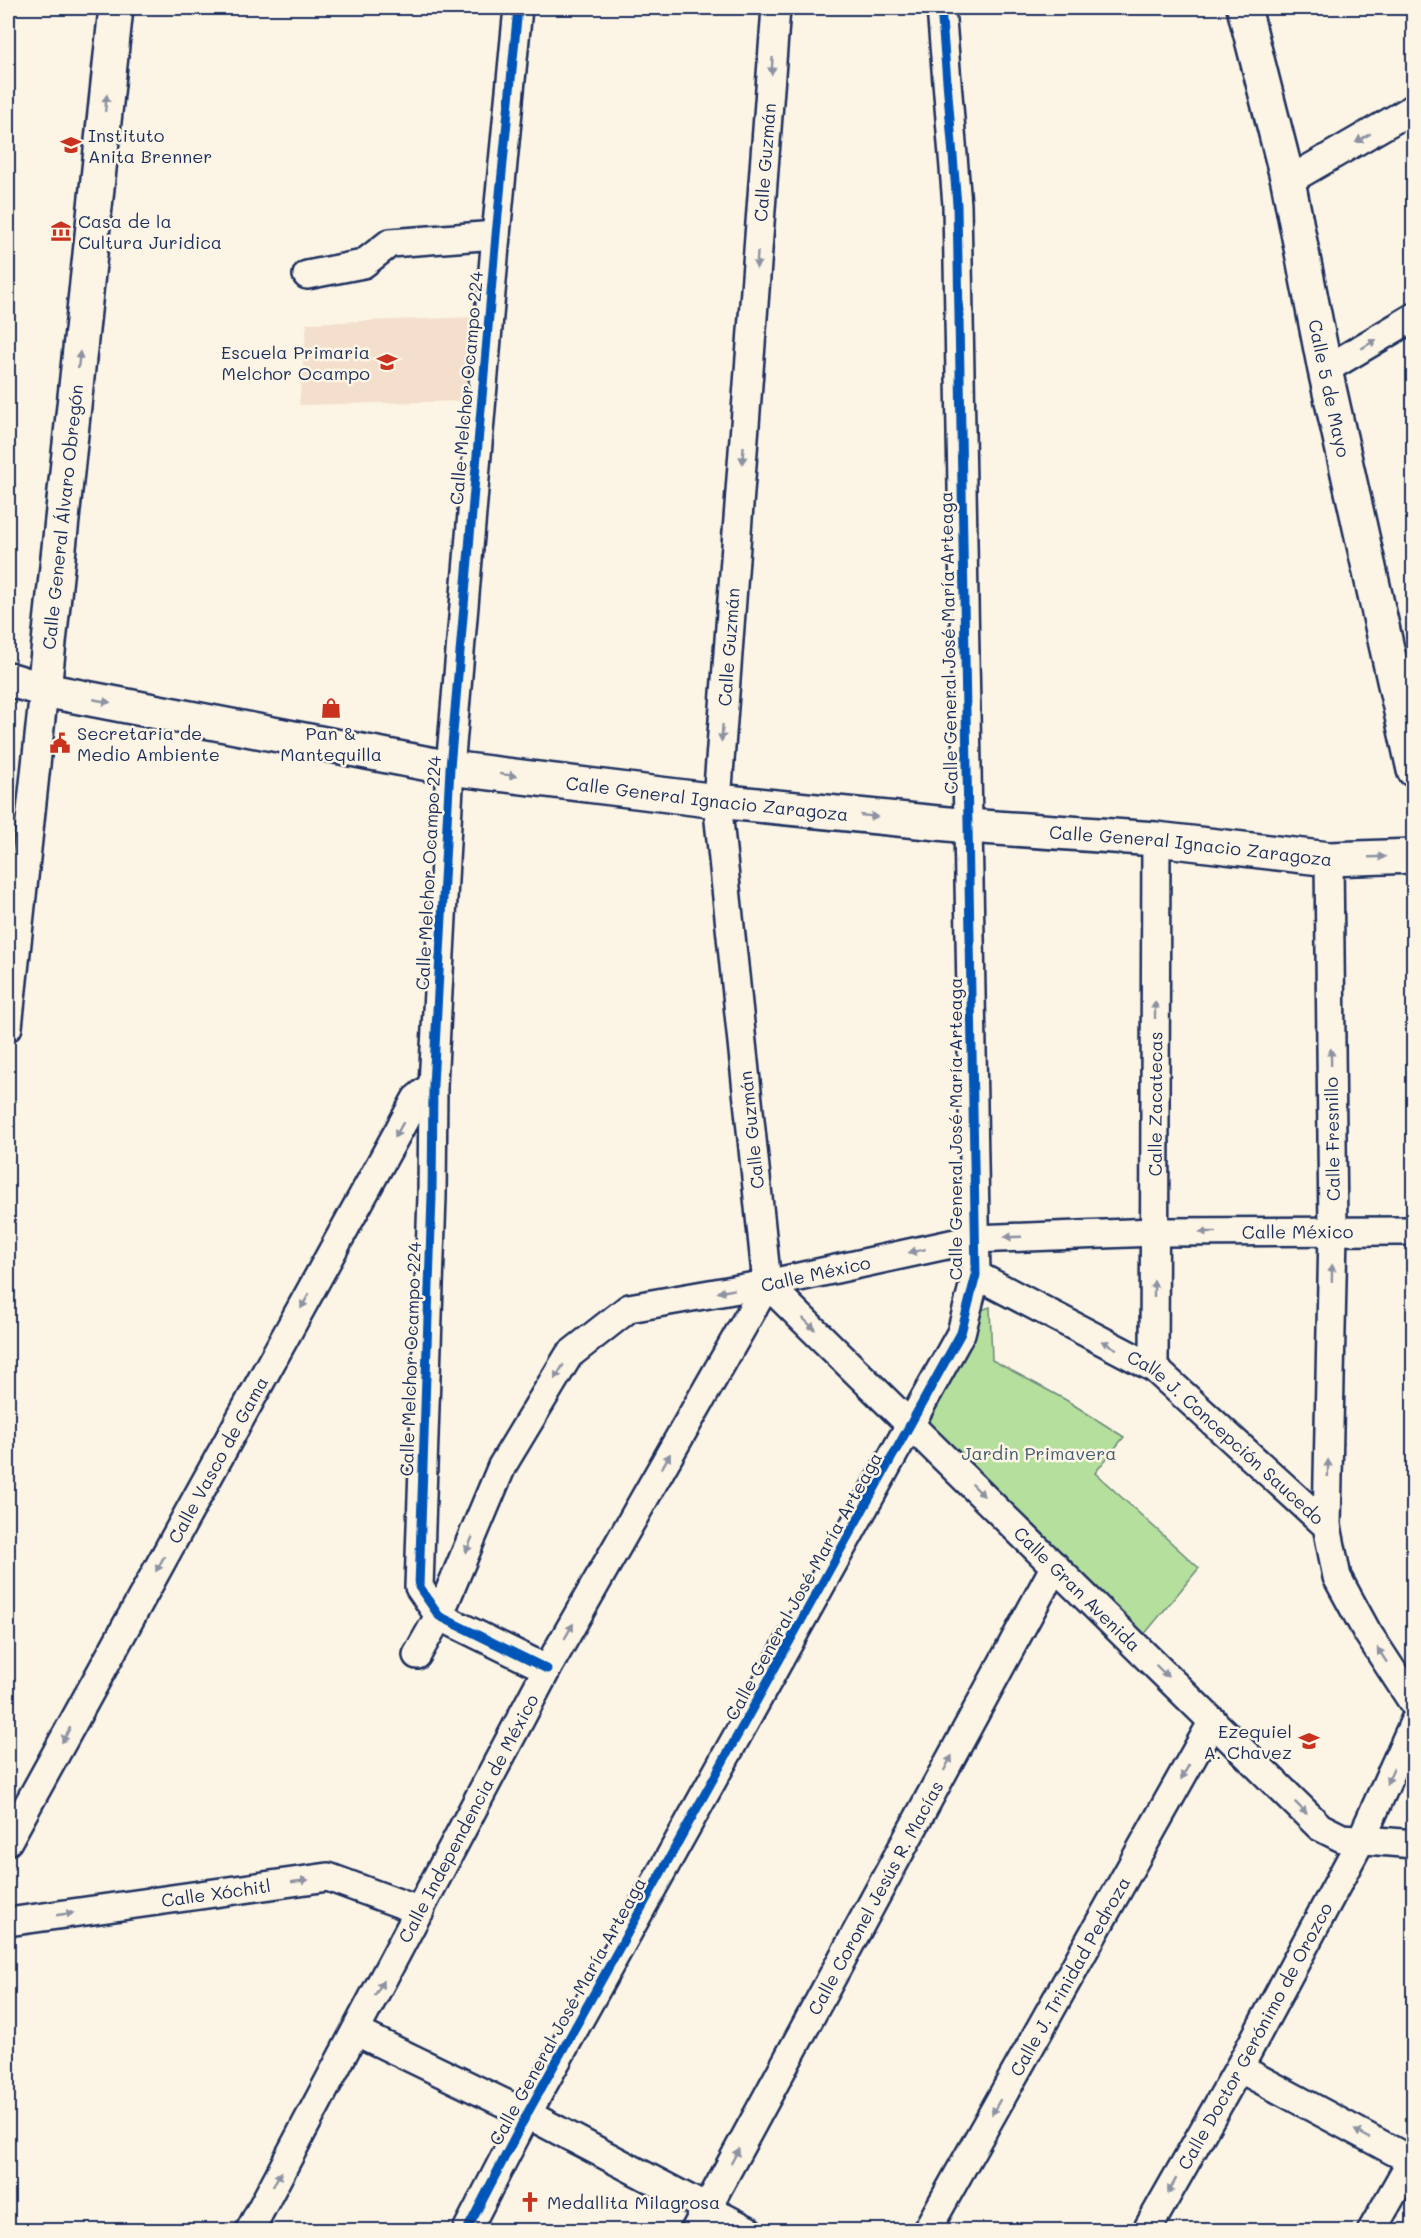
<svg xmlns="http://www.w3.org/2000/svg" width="1421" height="2238" viewBox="0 0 1421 2238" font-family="Mali,sans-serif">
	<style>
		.built { fill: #f3dfcc }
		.green { fill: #b5df9c; stroke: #68877d; stroke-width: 1.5 }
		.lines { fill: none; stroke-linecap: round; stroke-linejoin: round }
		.street-casing { stroke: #1b2f5e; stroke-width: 32 }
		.secondary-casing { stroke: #1b2f5e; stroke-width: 38 }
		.street { stroke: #fcf5e5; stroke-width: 27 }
		.secondary { stroke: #fcf5e5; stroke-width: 33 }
		.cycleway-casing { stroke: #fcf5e5; stroke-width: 13 }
		.cycleway { stroke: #0057b8; stroke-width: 9 }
		.oneway { fill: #8c92a2 }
		.labels { text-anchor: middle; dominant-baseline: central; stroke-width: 5; stroke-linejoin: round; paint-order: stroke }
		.poi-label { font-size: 18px; fill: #1b2f5e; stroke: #fcf5e5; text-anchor: start }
		.street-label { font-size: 18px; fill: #1b2f5e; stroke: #fcf5e5 }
		.park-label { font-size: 18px; fill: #425b6e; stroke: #fcf5e5 }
	</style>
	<rect width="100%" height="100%" fill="#fcf5e5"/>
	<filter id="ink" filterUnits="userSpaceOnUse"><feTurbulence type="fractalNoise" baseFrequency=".0167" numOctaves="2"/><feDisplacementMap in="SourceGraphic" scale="12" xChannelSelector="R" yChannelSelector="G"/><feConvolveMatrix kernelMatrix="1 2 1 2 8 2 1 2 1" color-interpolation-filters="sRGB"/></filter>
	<g filter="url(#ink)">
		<path class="built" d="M 475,317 L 468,401 L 299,405 L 307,323 Z"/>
		<path class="green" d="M 990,1307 L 992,1360 L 1066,1400 L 1124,1437 L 1095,1473 L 1199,1568 L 1143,1636 L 935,1433 L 928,1420 L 978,1311 Z"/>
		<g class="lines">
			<g class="street-casing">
				<g id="street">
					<path d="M 518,8 L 496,235 L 450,768 L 433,1085 L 432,1196 L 419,1587 L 439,1616 L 547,1669"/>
					<path d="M 1288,181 L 1414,108"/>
					<path d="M 307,275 L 363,264 L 390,243 L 496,235"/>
					<path d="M 1325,370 L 1414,317"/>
					<path d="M 8,1027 L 44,690"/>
					<path id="s1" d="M 976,1275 L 1154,1368 L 1327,1526 L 1337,1577 L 1367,1632 L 1414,1704"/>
					<path id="s2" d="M 767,1284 L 717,801 L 776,8"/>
					<path id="s3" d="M 767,1284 L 1320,1827 L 1342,1838 L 1414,1844"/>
					<path id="s4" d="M 1154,1368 L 1156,839"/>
					<path d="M 1327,1526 L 1333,1231 L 1329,859"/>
					<path id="s5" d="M 417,1655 L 439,1616 L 502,1466 L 569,1355 L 629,1308 L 767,1284 L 974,1239 L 1154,1232 L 1414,1231"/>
					<path id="s6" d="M 8,1841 L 416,1099 L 433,1085"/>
					<path id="s7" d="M 8,1922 L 328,1877 L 420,1911"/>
					<path d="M 357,2032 L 527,2114 L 748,2230"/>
					<path d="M 1239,2068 L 1414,2162"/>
					<path id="s8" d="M 250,2230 L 547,1669 L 767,1284"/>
					<path d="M 467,2230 L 527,2114 L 961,1333 L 976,1275 L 957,205 L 941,8"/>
					<path id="s9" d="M 695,2230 L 1055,1566"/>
					<path id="s10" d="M 927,2230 L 1213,1721"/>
					<path id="s11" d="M 1147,2230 L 1239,2068 L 1361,1840 L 1414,1722"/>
					<path d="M 1372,2230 L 1414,2156"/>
				</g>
			</g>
			<g class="secondary-casing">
				<g id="secondary">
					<path id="s12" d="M 1244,8 L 1288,181 L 1325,370 L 1414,770"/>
					<path id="s13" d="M 8,679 L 44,690 L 450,768 L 717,801 L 968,826 L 1156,839 L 1329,859 L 1414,856"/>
					<path id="s14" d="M 44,690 L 116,8"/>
				</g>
			</g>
			<use href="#street" class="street"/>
			<use href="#secondary" class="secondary"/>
			<g class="cycleway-casing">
				<g id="cycleway">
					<path d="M 518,8 L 496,235 L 450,768 L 433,1085 L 432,1196 L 419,1587 L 439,1616 L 547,1669"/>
					<path d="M 467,2230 L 527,2114 L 961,1333 L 976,1275 L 957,205 L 941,8"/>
				</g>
			</g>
			<use href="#cycleway" class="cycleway"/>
		</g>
		<defs><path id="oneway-solid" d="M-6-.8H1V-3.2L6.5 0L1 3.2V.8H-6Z" transform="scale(1.5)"/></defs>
		<g class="oneway">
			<use href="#oneway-solid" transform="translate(772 66) rotate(94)"/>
			<use href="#oneway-solid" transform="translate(106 103) rotate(-84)"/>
			<use href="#oneway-solid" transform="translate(1363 138) rotate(150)"/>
			<use href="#oneway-solid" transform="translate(757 260) rotate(94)"/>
			<use href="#oneway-solid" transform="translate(1369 344) rotate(-31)"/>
			<use href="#oneway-solid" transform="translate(79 360) rotate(-84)"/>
			<use href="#oneway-solid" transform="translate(743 455) rotate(94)"/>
			<use href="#oneway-solid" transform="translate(102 701) rotate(11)"/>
			<use href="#oneway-solid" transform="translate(722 733) rotate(94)"/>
			<use href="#oneway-solid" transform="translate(508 775) rotate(7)"/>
			<use href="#oneway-solid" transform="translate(869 816) rotate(6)"/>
			<use href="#oneway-solid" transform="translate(1377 857) rotate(-2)"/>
			<use href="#oneway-solid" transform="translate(1155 1010) rotate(-90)"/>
			<use href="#oneway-solid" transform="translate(1331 1057) rotate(-91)"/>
			<use href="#oneway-solid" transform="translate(399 1130) rotate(119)"/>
			<use href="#oneway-solid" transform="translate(1208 1232) rotate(180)"/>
			<use href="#oneway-solid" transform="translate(1013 1237) rotate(178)"/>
			<use href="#oneway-solid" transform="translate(917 1251) rotate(168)"/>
			<use href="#oneway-solid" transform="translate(1332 1273) rotate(-89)"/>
			<use href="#oneway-solid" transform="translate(1154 1289) rotate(-90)"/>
			<use href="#oneway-solid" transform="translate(726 1291) rotate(170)"/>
			<use href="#oneway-solid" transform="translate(305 1301) rotate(119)"/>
			<use href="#oneway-solid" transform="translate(809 1324) rotate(44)"/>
			<use href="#oneway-solid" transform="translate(1109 1345) rotate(-152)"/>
			<use href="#oneway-solid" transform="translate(559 1372) rotate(121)"/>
			<use href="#oneway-solid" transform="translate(666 1461) rotate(-60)"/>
			<use href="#oneway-solid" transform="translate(1328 1468) rotate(-89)"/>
			<use href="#oneway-solid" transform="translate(978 1490) rotate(45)"/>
			<use href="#oneway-solid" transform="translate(469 1545) rotate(113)"/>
			<use href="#oneway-solid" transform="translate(160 1564) rotate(119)"/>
			<use href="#oneway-solid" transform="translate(569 1631) rotate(-60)"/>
			<use href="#oneway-solid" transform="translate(1382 1655) rotate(-123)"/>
			<use href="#oneway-solid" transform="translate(1162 1671) rotate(44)"/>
			<use href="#oneway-solid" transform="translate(66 1735) rotate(119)"/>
			<use href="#oneway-solid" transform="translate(948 1763) rotate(-62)"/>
			<use href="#oneway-solid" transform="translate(1185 1772) rotate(119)"/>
			<use href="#oneway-solid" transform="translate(1390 1776) rotate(114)"/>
			<use href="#oneway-solid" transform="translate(1301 1808) rotate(45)"/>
			<use href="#oneway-solid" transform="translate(300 1881) rotate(-8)"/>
			<use href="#oneway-solid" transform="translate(65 1914) rotate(-8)"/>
			<use href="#oneway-solid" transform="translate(379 1988) rotate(-62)"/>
			<use href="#oneway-solid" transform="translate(996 2107) rotate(119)"/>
			<use href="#oneway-solid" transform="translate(1362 2134) rotate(-152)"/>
			<use href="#oneway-solid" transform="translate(735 2156) rotate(-62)"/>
			<use href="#oneway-solid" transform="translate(277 2179) rotate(-62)"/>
			<use href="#oneway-solid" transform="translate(1172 2186) rotate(119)"/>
		</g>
	</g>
	<defs>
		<g id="university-bare" transform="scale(1.62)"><path d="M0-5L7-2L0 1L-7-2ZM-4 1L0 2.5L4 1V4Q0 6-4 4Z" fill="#c8321e" stroke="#fcf5e5" stroke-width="2.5" paint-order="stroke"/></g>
		<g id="museum-bare" transform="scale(1.62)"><path d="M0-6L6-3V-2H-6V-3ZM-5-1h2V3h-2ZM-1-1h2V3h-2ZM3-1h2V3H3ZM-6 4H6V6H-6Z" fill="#c8321e" stroke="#fcf5e5" stroke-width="2.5" paint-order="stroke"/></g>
		<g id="school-bare" transform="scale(1.62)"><path d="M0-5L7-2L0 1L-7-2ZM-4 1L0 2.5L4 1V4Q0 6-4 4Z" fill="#c8321e" stroke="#fcf5e5" stroke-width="2.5" paint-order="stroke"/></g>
		<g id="shop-bare" transform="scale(1.62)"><path d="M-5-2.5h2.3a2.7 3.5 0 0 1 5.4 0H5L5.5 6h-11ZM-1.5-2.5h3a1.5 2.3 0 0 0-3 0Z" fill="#c8321e" stroke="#fcf5e5" stroke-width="2.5" paint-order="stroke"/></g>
		<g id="civic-bare" transform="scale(1.62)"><path d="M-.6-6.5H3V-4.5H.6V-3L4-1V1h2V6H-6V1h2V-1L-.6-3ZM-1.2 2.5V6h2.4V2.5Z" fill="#c8321e" stroke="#fcf5e5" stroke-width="2.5" paint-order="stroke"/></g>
		<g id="church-bare" transform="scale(1.62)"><path d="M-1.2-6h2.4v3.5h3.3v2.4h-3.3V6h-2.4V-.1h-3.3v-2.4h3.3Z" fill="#c8321e" stroke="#fcf5e5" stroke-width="2.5" paint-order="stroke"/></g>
	</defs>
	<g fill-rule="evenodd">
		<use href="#university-bare" x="71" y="145"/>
		<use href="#museum-bare" x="61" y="231"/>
		<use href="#school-bare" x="387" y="362"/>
		<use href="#shop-bare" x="331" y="708"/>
		<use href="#civic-bare" x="60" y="743"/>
		<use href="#school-bare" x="1309" y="1741"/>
		<use href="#church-bare" x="530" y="2202"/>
	</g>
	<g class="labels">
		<g class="poi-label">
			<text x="88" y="135">Instituto<tspan x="88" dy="21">Anita Brenner</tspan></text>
			<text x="78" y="221">Casa de la<tspan x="78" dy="21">Cultura Juridica</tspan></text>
			<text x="370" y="352" text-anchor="end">Escuela Primaria<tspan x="370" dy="21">Melchor Ocampo</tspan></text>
			<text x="77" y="733">Secretaria de<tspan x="77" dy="21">Medio Ambiente</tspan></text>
			<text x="331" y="733" text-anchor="middle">Pan &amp;<tspan x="331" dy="21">Mantequilla</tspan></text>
			<text x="1292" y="1731" text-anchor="end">Ezequiel<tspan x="1292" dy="21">A. Chavez</tspan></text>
			<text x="547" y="2202">Medallita Milagrosa</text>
		</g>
		<g class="street-label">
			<text stroke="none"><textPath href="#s2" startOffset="1126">Calle Guzmán</textPath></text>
			<text transform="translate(466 388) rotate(-85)">Calle Melchor Ocampo 224</text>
			<text stroke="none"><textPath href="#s12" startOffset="390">Calle 5 de Mayo</textPath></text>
			<text stroke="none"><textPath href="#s14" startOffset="174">Calle General Álvaro Obregón</textPath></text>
			<text transform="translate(948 643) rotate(-91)">Calle General José María Arteaga</text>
			<text stroke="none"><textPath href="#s2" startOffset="640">Calle Guzmán</textPath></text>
			<text stroke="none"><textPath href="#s13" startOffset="710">Calle General Ignacio Zaragoza</textPath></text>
			<text stroke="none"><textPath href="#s13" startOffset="1196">Calle General Ignacio Zaragoza</textPath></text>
			<text transform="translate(428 873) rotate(-87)">Calle Melchor Ocampo 224</text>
			<text stroke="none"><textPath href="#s4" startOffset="264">Calle Zacatecas</textPath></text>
			<text transform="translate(955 1129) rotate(-90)">Calle General José María Arteaga</text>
			<text transform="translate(751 1130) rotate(-96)">Calle Guzmán</text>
			<text transform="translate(1332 1139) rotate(-91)">Calle Fresnillo</text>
			<text stroke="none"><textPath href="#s5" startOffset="1089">Calle México</textPath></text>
			<text stroke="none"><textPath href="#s5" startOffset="603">Calle México</textPath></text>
			<text transform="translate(410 1359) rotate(-88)">Calle Melchor Ocampo 224</text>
			<text stroke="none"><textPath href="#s1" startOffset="300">Calle J. Concepción Saucedo</textPath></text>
			<text stroke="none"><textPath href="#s6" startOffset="435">Calle Vasco de Gama</textPath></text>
			<text transform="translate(803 1586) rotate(-61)">Calle General José María Arteaga</text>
			<text stroke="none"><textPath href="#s3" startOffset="435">Calle Gran Avenida</textPath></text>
			<text stroke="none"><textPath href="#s8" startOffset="466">Calle Independencia de México</textPath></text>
			<text stroke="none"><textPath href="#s7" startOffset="210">Calle Xóchitl</textPath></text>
			<text stroke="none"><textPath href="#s9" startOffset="378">Calle Coronel Jesús R. Macías</textPath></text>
			<text stroke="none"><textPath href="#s10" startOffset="291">Calle J. Trinidad Pedroza</textPath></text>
			<text transform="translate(567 2011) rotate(-61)">Calle General José María Arteaga</text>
			<text stroke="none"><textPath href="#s11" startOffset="222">Calle Doctor Gerónimo de Orozco</textPath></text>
		</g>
		<g class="park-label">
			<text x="1039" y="1453">Jardin Primavera</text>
		</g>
	</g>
	<rect width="1421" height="2238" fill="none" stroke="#fcf5e5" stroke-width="30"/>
	<rect x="15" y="15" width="1391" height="2208" fill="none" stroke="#1b2f5e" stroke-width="2" filter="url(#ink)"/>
</svg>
